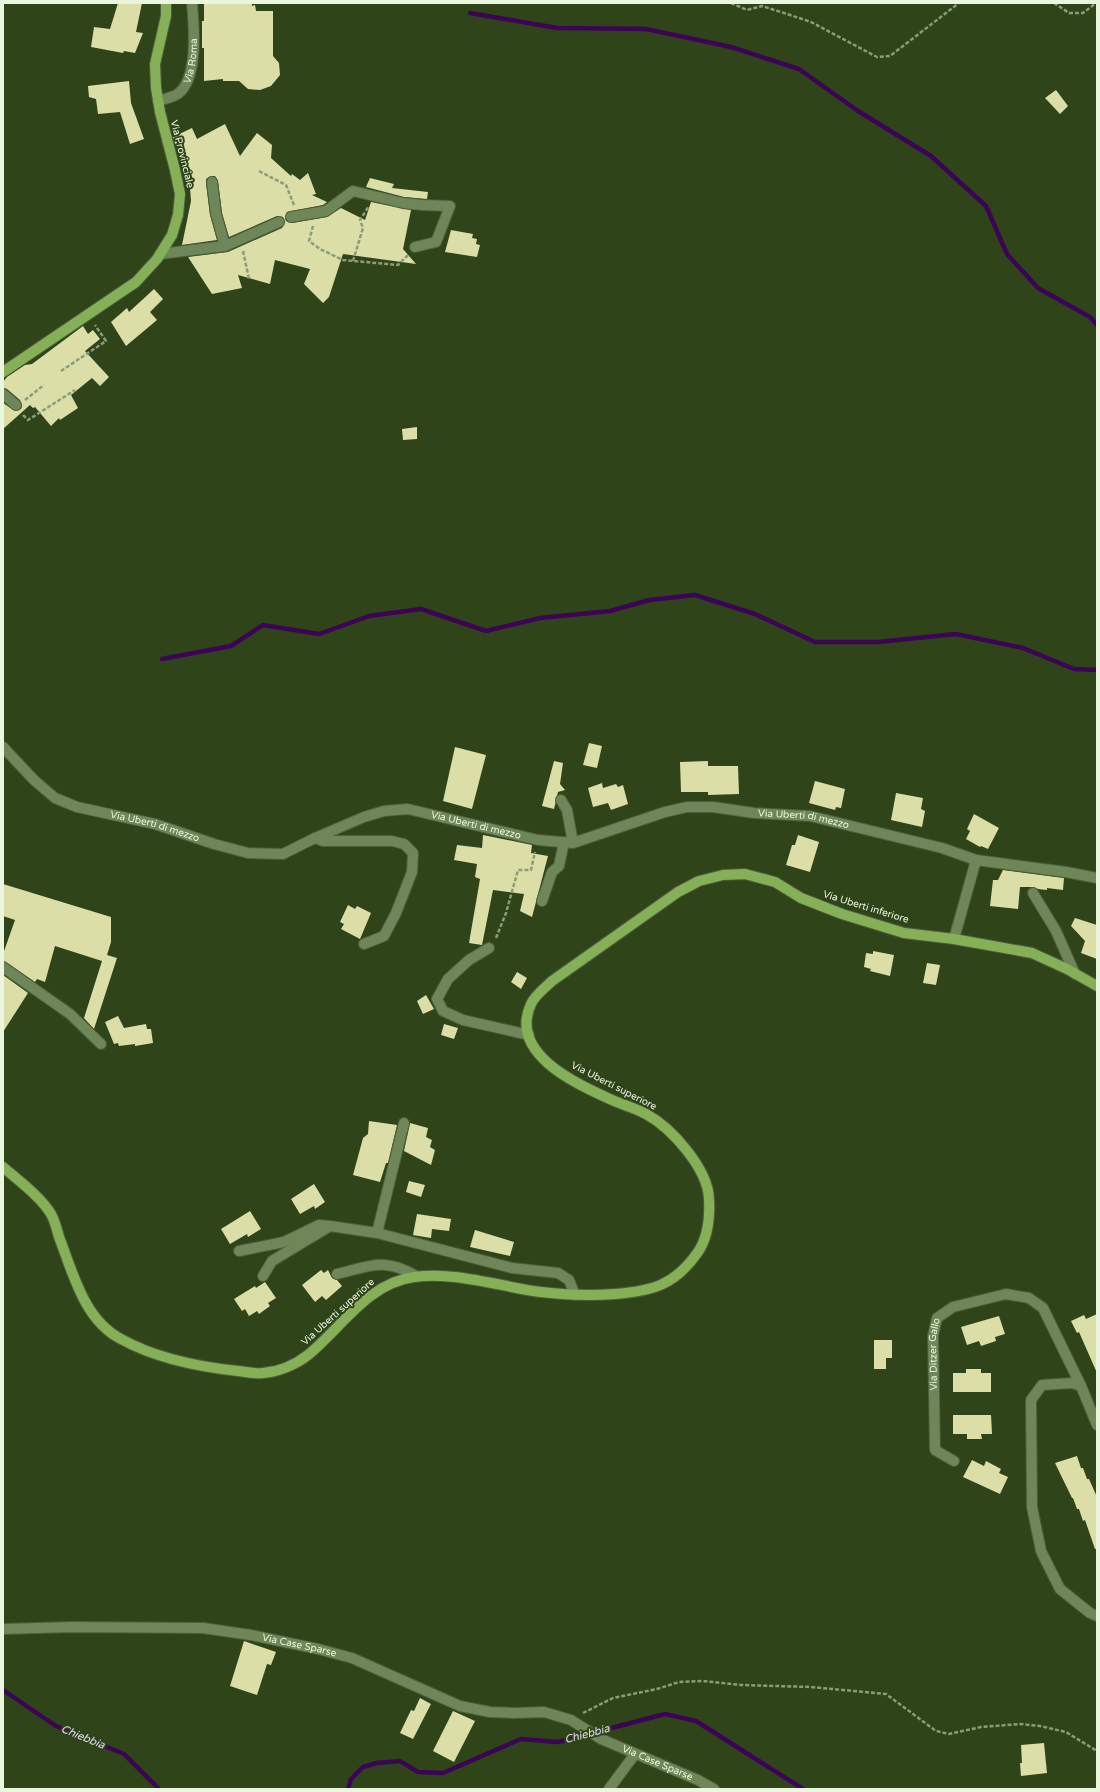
<svg xmlns="http://www.w3.org/2000/svg" width="1100" height="1792" viewBox="0 0 1100 1792" font-family="'Varela Round',sans-serif">
	<style>
		.lines { fill: none; stroke-linecap: round; stroke-linejoin: round }
		.stream { stroke: #3c0457; stroke-width: 4.5 }
		.building { fill: #dbdea7 }
		.minor-casing { stroke: #4e5f3a; stroke-width: 12 }
		.major-casing { stroke: #4e5f3a; stroke-width: 12 }
		.path { stroke: #8b9c7a; stroke-width: 2.5; stroke-dasharray: 4 2; stroke-linecap: butt }
		.minor { stroke: #6f8659; stroke-width: 10 }
		.major { stroke: #86b058; stroke-width: 10 }
		.labels { text-anchor: middle; dominant-baseline: central; stroke-width: 4; stroke-linejoin: round; paint-order: stroke }
		.street-label { font-size: 10px; fill: #eaf7de; stroke: #2f4419 }
		.water-label { font-size: 11px; font-style: italic; fill: #e6d8f2; stroke: #2f4419 }
	</style>
	<rect width="100%" height="100%" fill="#2f4419"/>
	<g class="lines">
		<g class="stream">
			<path d="M 470,13 L 557,28 L 646,29 L 731,47 L 799,69 L 858,111 L 931,156 L 986,206 L 1007,254 L 1038,288 L 1090,317 L 1097,325"/>
			<path d="M 162,659 L 231,646 L 263,625 L 319,634 L 369,616 L 421,609 L 486,631 L 540,618 L 610,611 L 649,600 L 695,595 L 755,614 L 815,642 L 878,642 L 956,634 L 1023,648 L 1074,669 L 1097,670"/>
			<path d="M 3,1690 L 56,1726 L 124,1754 L 159,1789"/>
			<path d="M 348,1789 L 351,1779 L 363,1767 L 377,1763 L 400,1761 L 418,1772 L 443,1773 L 521,1739 L 558,1742 L 665,1714 L 696,1721 L 803,1789"/>
		</g>
	</g>
	<g class="building">
		<path d="M 118,3 L 142,3 L 136,32 L 143,33 L 135,53 L 124,51 L 123,53 L 91,47 L 94,27 L 110,29 Z"/>
		<path d="M 204,3 L 252,3 L 252,6 L 255,5 L 256,11 L 273,11 L 273,56 L 279,63 L 280,75 L 271,86 L 260,90 L 248,89 L 239,81 L 223,81 L 223,79 L 204,81 L 204,48 L 202,48 L 202,21 L 204,21 Z"/>
		<path d="M 129,81 L 131,103 L 144,139 L 130,144 L 120,112 L 98,114 L 96,99 L 89,97 L 88,86 Z"/>
		<path d="M 1056,90 L 1068,106 L 1060,114 L 1045,98 Z"/>
		<path d="M 225,124 L 240,156 L 257,133 L 272,145 L 271,158 L 291,176 L 292,174 L 300,180 L 308,173 L 316,194 L 312,195 L 327,202 L 323,205 L 287,212 L 285,218 L 286,221 L 292,223 L 327,217 L 341,208 L 365,220 L 371,202 L 411,210 L 403,249 L 416,264 L 343,254 L 329,297 L 323,303 L 304,284 L 310,269 L 275,260 L 270,284 L 238,275 L 242,288 L 212,294 L 188,257 L 228,252 L 282,228 L 285,222 L 283,217 L 277,216 L 229,237 L 222,213 L 218,181 L 215,176 L 211,176 L 206,179 L 206,183 L 210,215 L 217,240 L 182,245 L 191,201 L 190,188 L 173,137 L 192,128 L 197,139 Z"/>
		<path d="M 370,178 L 394,184 L 392,188 L 428,192 L 427,199 L 404,197 L 366,187 Z"/>
		<path d="M 451,230 L 473,234 L 472,238 L 477,239 L 476,244 L 480,245 L 477,257 L 445,252 Z"/>
		<path d="M 154,289 L 163,299 L 150,312 L 157,320 L 126,346 L 111,322 L 127,308 L 129,312 Z"/>
		<path d="M 83,326 L 88,334 L 93,330 L 100,339 L 85,351 L 109,377 L 100,386 L 92,378 L 71,395 L 78,408 L 60,420 L 59,418 L 51,426 L 35,407 L 33,408 L 30,405 L 3,429 L 3,403 L 15,411 L 21,409 L 22,406 L 20,400 L 7,389 L 3,388 L 3,382 L 7,377 L 25,365 L 32,364 Z"/>
		<path d="M 417,427 L 417,439 L 403,440 L 402,429 Z"/>
		<path d="M 589,743 L 602,746 L 597,768 L 583,765 Z"/>
		<path d="M 455,747 L 486,755 L 472,809 L 443,801 Z"/>
		<path d="M 554,761 L 563,763 L 560,784 L 565,790 L 558,792 L 554,809 L 542,806 Z"/>
		<path d="M 708,761 L 708,766 L 738,766 L 739,794 L 708,795 L 708,792 L 681,792 L 680,762 Z"/>
		<path d="M 815,781 L 845,789 L 841,808 L 836,807 L 835,810 L 809,803 Z"/>
		<path d="M 602,783 L 603,788 L 616,784 L 618,787 L 623,785 L 628,804 L 611,810 L 608,803 L 593,807 L 588,788 Z"/>
		<path d="M 896,793 L 923,798 L 921,809 L 925,811 L 922,827 L 891,820 Z"/>
		<path d="M 974,814 L 999,828 L 988,849 L 981,846 L 980,847 L 966,839 L 970,831 L 967,829 Z"/>
		<path d="M 483,835 L 532,845 L 531,853 L 548,856 L 532,917 L 520,911 L 524,894 L 493,890 L 482,945 L 469,943 L 480,879 L 475,877 L 477,864 L 454,860 L 457,845 L 482,848 Z"/>
		<path d="M 798,835 L 819,842 L 810,872 L 786,865 L 792,845 L 795,845 Z"/>
		<path d="M 1003,870 L 1064,878 L 1063,890 L 1047,888 L 1047,890 L 1038,889 L 1033,887 L 1020,887 L 1018,909 L 990,906 L 993,880 L 998,880 Z"/>
		<path d="M 3,884 L 111,917 L 111,942 L 107,955 L 117,958 L 94,1029 L 84,1018 L 102,961 L 55,946 L 45,982 L 37,979 L 35,982 L 3,961 L 3,954 L 15,920 L 3,916 Z"/>
		<path d="M 348,905 L 355,909 L 357,906 L 371,913 L 360,939 L 341,929 L 344,924 L 340,922 Z"/>
		<path d="M 1075,918 L 1097,925 L 1097,959 L 1081,953 L 1085,941 L 1071,926 Z"/>
		<path d="M 873,951 L 894,955 L 890,976 L 870,971 L 871,969 L 864,967 L 866,953 L 873,954 Z"/>
		<path d="M 927,963 L 940,965 L 936,985 L 923,983 Z"/>
		<path d="M 517,972 L 527,978 L 521,989 L 511,982 Z"/>
		<path d="M 3,975 L 28,993 L 3,1032 Z"/>
		<path d="M 426,995 L 434,1009 L 423,1014 L 417,1001 Z"/>
		<path d="M 118,1016 L 124,1028 L 146,1024 L 147,1029 L 151,1029 L 153,1043 L 135,1046 L 135,1044 L 119,1046 L 118,1043 L 114,1044 L 105,1022 Z"/>
		<path d="M 444,1024 L 458,1028 L 454,1039 L 441,1035 Z"/>
		<path d="M 369,1121 L 397,1125 L 388,1163 L 386,1163 L 380,1182 L 353,1175 L 363,1138 L 368,1134 Z"/>
		<path d="M 410,1123 L 428,1128 L 426,1137 L 432,1140 L 430,1147 L 435,1150 L 431,1165 L 404,1151 Z"/>
		<path d="M 409,1181 L 425,1185 L 421,1197 L 406,1192 Z"/>
		<path d="M 314,1184 L 325,1202 L 315,1209 L 314,1206 L 300,1214 L 291,1199 Z"/>
		<path d="M 250,1211 L 261,1229 L 248,1237 L 247,1234 L 230,1244 L 221,1229 Z"/>
		<path d="M 417,1214 L 451,1219 L 449,1231 L 432,1229 L 431,1238 L 413,1235 Z"/>
		<path d="M 475,1230 L 514,1242 L 510,1256 L 470,1247 Z"/>
		<path d="M 321,1270 L 324,1273 L 328,1270 L 332,1278 L 337,1280 L 342,1286 L 326,1300 L 322,1296 L 315,1302 L 302,1285 Z"/>
		<path d="M 265,1282 L 276,1298 L 268,1303 L 270,1306 L 259,1314 L 257,1311 L 249,1316 L 245,1309 L 242,1311 L 234,1299 L 255,1286 L 256,1288 Z"/>
		<path d="M 1097,1314 L 1097,1373 L 1079,1332 L 1077,1333 L 1071,1321 L 1084,1315 L 1086,1319 Z"/>
		<path d="M 999,1316 L 1005,1334 L 995,1337 L 996,1341 L 981,1346 L 979,1341 L 967,1345 L 961,1327 Z"/>
		<path d="M 874,1340 L 892,1340 L 892,1358 L 886,1358 L 886,1369 L 874,1369 Z"/>
		<path d="M 966,1369 L 981,1369 L 981,1373 L 991,1373 L 991,1392 L 953,1392 L 953,1373 L 966,1373 Z"/>
		<path d="M 953,1415 L 991,1415 L 992,1434 L 981,1434 L 982,1439 L 967,1439 L 967,1434 L 953,1434 Z"/>
		<path d="M 1077,1456 L 1081,1468 L 1083,1468 L 1087,1479 L 1089,1479 L 1097,1497 L 1097,1549 L 1095,1549 L 1085,1520 L 1083,1521 L 1079,1509 L 1077,1509 L 1073,1498 L 1072,1498 L 1055,1463 Z"/>
		<path d="M 972,1460 L 984,1466 L 986,1461 L 1001,1469 L 999,1473 L 1008,1477 L 1000,1494 L 963,1477 Z"/>
		<path d="M 244,1641 L 276,1652 L 271,1665 L 267,1664 L 257,1695 L 230,1686 Z"/>
		<path d="M 420,1698 L 431,1704 L 413,1739 L 400,1733 L 411,1710 L 414,1711 Z"/>
		<path d="M 453,1711 L 475,1721 L 454,1762 L 433,1751 Z"/>
		<path d="M 1044,1743 L 1047,1773 L 1021,1776 L 1020,1763 L 1022,1763 L 1021,1745 Z"/>
	</g>
	<g class="lines">
		<g class="minor-casing">
			<g id="minor">
				<path id="s1" d="M 158,101 C 164,99 170,98 176,95 C 199,82 194,26 192,3"/>
				<path d="M 212,182 L 216,214 L 225,246"/>
				<path d="M 291,217 L 326,211 L 353,191 L 403,203 L 422,205 L 450,206 L 436,242 L 415,247"/>
				<path d="M 160,254 L 225,246 L 279,222"/>
				<path d="M 3,394 L 16,405"/>
				<path id="s2" d="M 3,747 L 34,780 L 55,798 L 77,807 L 155,824 L 214,844 L 248,853 L 283,854 L 315,838 L 364,817 L 384,811 L 408,809 L 538,840 L 573,843 L 665,812 L 687,807 L 713,807 L 754,813 L 810,816 L 942,848 L 976,860 L 1066,872 L 1097,878"/>
				<path d="M 561,800 L 567,810 L 573,843"/>
				<path d="M 315,838 L 323,841 L 392,841 L 404,844 L 413,853 L 412,872 L 396,913 L 384,936 L 364,944"/>
				<path d="M 1033,893 L 1056,931 L 1075,974"/>
				<path d="M 542,901 L 552,872 L 559,866 L 564,842"/>
				<path d="M 954,939 L 976,860"/>
				<path d="M 489,948 L 469,960 L 448,979 L 437,999 L 443,1011 L 463,1020 L 529,1035"/>
				<path d="M 3,967 L 70,1014 L 101,1044"/>
				<path d="M 377,1233 L 404,1123"/>
				<path d="M 239,1251 L 284,1242 L 319,1225 L 330,1226 L 377,1233 L 512,1268 L 558,1273 L 569,1280 L 575,1295"/>
				<path d="M 337,1274 C 370,1266 384,1257 416,1276"/>
				<path d="M 263,1276 L 272,1261 L 330,1226"/>
				<path d="M 1081,1386 L 1072,1383 L 1042,1385 L 1031,1400 L 1032,1507 L 1041,1551 L 1060,1589 L 1090,1613 L 1097,1616"/>
				<path id="s3" d="M 954,1461 L 935,1450 L 933,1336 L 937,1318 L 953,1307 L 1006,1294 L 1029,1298 L 1043,1308 L 1081,1386 L 1097,1425"/>
				<path id="s4" d="M 3,1629 L 72,1627 L 203,1628 L 251,1635 L 318,1649 L 352,1658 L 460,1706 L 490,1712 L 514,1713 L 544,1712 L 571,1720 L 601,1739 L 698,1780 L 714,1789"/>
				<path d="M 609,1789 L 635,1754"/>
			</g>
		</g>
		<g class="major-casing">
			<g id="major">
				<path d="M 3,372 L 136,282 L 157,259 L 172,235 L 178,215 L 180,194 L 175,170 L 160,112 L 156,88 L 155,64 L 166,16 L 166,3"/>
				<path d="M 3,1167 C 18,1180 41,1197 51,1214 C 55,1221 57,1230 59,1237 C 73,1273 84,1320 121,1339 C 155,1358 200,1367 238,1371 C 246,1372 255,1374 263,1373 C 278,1372 295,1365 308,1355 C 341,1328 368,1283 414,1277 C 455,1271 501,1287 541,1292 C 566,1295 590,1296 615,1294 C 653,1291 675,1285 698,1252 C 708,1237 710,1217 709,1199 C 708,1169 672,1128 646,1114 C 635,1108 623,1105 612,1100 C 577,1084 508,1054 531,1004 C 535,995 545,988 552,981 L 678,892 L 699,881 L 723,875 L 745,874 L 775,882 L 801,898 L 842,914 L 904,933 L 954,939 L 1032,953 L 1067,969 L 1097,986"/>
			</g>
		</g>
		<g class="path">
			<path d="M 731,3 L 747,10 L 762,6 L 784,13 L 811,22 L 877,57 L 890,56 L 959,3"/>
			<path d="M 1054,3 L 1069,13 L 1083,13 L 1096,3"/>
			<path d="M 259,171 L 286,185 L 294,205"/>
			<path d="M 313,226 L 309,241 L 320,249 L 343,260 L 398,265 L 408,255"/>
			<path d="M 243,251 L 249,279"/>
			<path d="M 353,261 L 363,228 L 360,220 L 369,206"/>
			<path d="M 61,371 L 106,341 L 95,325"/>
			<path d="M 25,400 L 44,385"/>
			<path d="M 23,415 L 28,420 L 75,390"/>
			<path d="M 496,938 L 506,913 L 518,870 L 531,870 L 535,852"/>
			<path d="M 583,1713 L 613,1698 L 657,1689 L 679,1682 L 703,1681 L 741,1685 L 811,1687 L 886,1694 L 936,1731 L 949,1734 L 981,1727 L 1020,1724 L 1040,1726 L 1066,1732 L 1097,1751"/>
		</g>
		<use href="#minor" class="minor"/>
		<use href="#major" class="major"/>
	</g>
	<g class="labels">
		<g class="street-label">
			<text stroke="none"><textPath href="#s1" startOffset="58">Via Roma</textPath></text>
			<text transform="translate(182 154) rotate(76)">Via Provinciale</text>
			<text stroke="none"><textPath href="#s2" startOffset="849">Via Uberti di mezzo</textPath></text>
			<text stroke="none"><textPath href="#s2" startOffset="513">Via Uberti di mezzo</textPath></text>
			<text stroke="none"><textPath href="#s2" startOffset="177">Via Uberti di mezzo</textPath></text>
			<text transform="translate(866 907) rotate(17)">Via Uberti inferiore</text>
			<text transform="translate(614 1086) rotate(27)">Via Uberti superiore</text>
			<text transform="translate(338 1312) rotate(-42)">Via Uberti superiore</text>
			<text stroke="none"><textPath href="#s3" startOffset="118">Via Ditzer Gallo</textPath></text>
			<text stroke="none"><textPath href="#s4" startOffset="298">Via Case Sparse</textPath></text>
			<text stroke="none"><textPath href="#s4" startOffset="680">Via Case Sparse</textPath></text>
		</g>
		<g class="water-label">
			<text transform="translate(587 1734) rotate(-15)">Chiebbia</text>
			<text transform="translate(83 1737) rotate(22)">Chiebbia</text>
		</g>
	</g>
	<rect width="1100" height="1792" fill="none" stroke="#eaf7de" stroke-width="8"/>
</svg>
